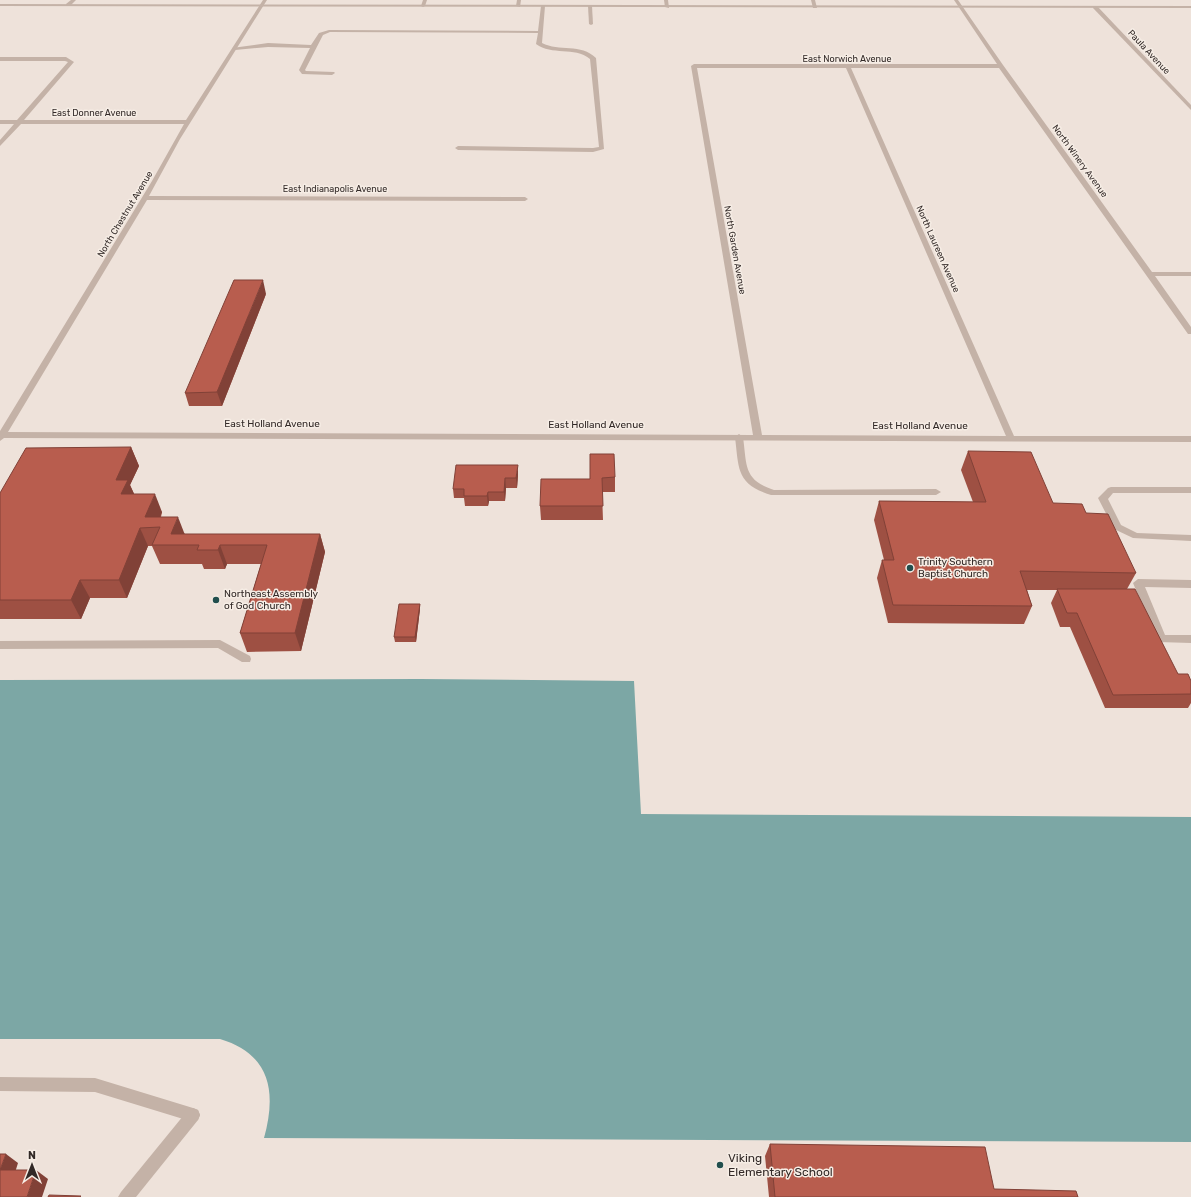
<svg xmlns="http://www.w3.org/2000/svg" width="1191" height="1197" viewBox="0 0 1191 1197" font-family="Rubik,sans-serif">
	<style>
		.water { fill: #7ca7a5 }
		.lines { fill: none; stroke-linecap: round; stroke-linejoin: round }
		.service { fill: #c4b2a7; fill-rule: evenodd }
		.minor { fill: #c4b2a7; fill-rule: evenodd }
		.tertiary { fill: #c4b2a7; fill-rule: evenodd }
		.wall { fill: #9e5043 }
		.shaded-wall { fill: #814137 }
		.building { fill: #b85d4e; stroke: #814137 }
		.poi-dot { fill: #214e4d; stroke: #f6ede5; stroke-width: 1.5 }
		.labels { text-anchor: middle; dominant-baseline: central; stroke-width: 3; stroke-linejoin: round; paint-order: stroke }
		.far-street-label { font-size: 9px; fill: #322927; stroke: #f6ede5 }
		.street-label { font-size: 10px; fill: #322927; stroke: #f6ede5 }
		.poi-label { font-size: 10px; fill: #322927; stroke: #f6ede5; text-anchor: start }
		.near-poi-label { font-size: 12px; fill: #322927; stroke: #f6ede5; text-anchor: start }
	</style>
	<rect width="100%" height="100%" fill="#eee2da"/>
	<path class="water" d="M 420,679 L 634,681 L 641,814 L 1191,817 L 1191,1142 L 264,1138 C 277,1091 270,1054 220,1039 L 0,1039 L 0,680 Z"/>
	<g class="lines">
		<g class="service">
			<path d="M 71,0 L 76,0 L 70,6 L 66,6 L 66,4 Z"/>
			<path d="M 423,0 L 427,0 L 425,6 L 423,7 L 421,6 Z"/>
			<path d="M 543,5 L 545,6 L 542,43 C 559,52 581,43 596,58 L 604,149 L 593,152 L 458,150 L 455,148 L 458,146 L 593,148 L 599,147 L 590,59 C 574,46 552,56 536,44 L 538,33 L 330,32 L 323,35 L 305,70 L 306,71 L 334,72 L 335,73 L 332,75 L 302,74 L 299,70 L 310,48 L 268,47 L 235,50 L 232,48 L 268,43 L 311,45 L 319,33 L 329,30 L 538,31 L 541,6 Z"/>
			<path d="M 590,5 L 592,6 L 593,24 L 591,25 L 589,24 L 588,6 Z"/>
			<path d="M 739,434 L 743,437 C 747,465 743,480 774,490 L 936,489 L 941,492 L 936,495 L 771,495 C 736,484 739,469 735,437 Z"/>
			<path d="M 1111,487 L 1191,487 L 1191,493 L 1113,493 L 1108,499 L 1121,525 L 1137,533 L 1191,535 L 1191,541 L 1133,538 L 1114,529 L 1098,498 L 1108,488 Z"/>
			<path d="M 1138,579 L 1191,580 L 1191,588 L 1145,587 L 1165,635 L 1191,635 L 1191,643 L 1158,642 L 1133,583 Z"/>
			<path d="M 220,640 L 250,656 L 251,659 L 250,662 L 242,662 L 218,648 L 0,649 L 0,641 Z"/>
			<path d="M 193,1108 L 198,1110 L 200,1115 L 198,1120 L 136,1197 L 118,1197 L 121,1192 L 188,1110 Z"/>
		</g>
		<g class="minor">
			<path d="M 263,0 L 267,0 L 180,139 L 149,196 L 525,197 L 528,199 L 525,201 L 147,200 L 8,432 L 753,435 L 691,66 L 694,64 L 997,64 L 954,0 L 958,0 L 1003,65 L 1152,272 L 1191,272 L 1191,276 L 1155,276 L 1191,327 L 1191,334 L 1188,334 L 999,68 L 851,68 L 1014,436 L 1191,436 L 1191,442 L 4,438 L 0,441 L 0,431 L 152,181 L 184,124 L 21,124 L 0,146 L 0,140 L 14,124 L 0,124 L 0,120 L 17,120 L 68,62 L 65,61 L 0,61 L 0,57 L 66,57 L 74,62 L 24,120 L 186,120 ZM 697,68 L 846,68 L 1006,436 L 762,435 Z"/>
			<path d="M 517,0 L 521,0 L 520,7 L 516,6 Z"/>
			<path d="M 664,0 L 668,0 L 669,8 L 665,7 Z"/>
			<path d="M 811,0 L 815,0 L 817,8 L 813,8 Z"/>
			<path d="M 1093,6 L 1097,6 L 1191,105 L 1191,110 L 1093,8 Z"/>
			<path d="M 0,1077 L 95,1078 L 193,1108 L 198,1110 L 200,1115 L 198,1120 L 193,1122 L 95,1092 L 0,1091 Z"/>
		</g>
		<path class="tertiary" d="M 0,4 L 1191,6 L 1191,8 L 0,6 Z"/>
	</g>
	<g class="wall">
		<path d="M 266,294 L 222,406 L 189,406 L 185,393 Z"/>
		<path d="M 131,447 L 139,466 L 130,485 L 134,494 L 162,512 L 161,517 L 185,534 L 320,534 L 325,552 L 301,651 L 247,652 L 240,633 L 261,564 L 227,564 L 225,569 L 204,569 L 202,564 L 160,564 L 152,546 L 148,546 L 127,598 L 90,598 L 81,619 L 0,619 L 0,493 Z"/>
		<path d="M 968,451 L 1053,503 L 1086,513 L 1136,573 L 1127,589 L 1178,674 L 1191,681 L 1191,703 L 1188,708 L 1105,708 L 1070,627 L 1060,627 L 1051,603 L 1057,590 L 1027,590 L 1032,606 L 1024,624 L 888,623 L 877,578 L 882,560 L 884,560 L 874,520 L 879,501 L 973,502 L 961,470 Z"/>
		<path d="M 590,454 L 615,477 L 615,492 L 602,492 L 603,520 L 541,520 L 540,506 L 590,479 Z"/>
		<path d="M 518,475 L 517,488 L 506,488 L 505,501 L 489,501 L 488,506 L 465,506 L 464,498 L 454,498 L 453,489 Z"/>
		<path d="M 420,604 L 420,609 L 416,642 L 395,642 L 394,637 Z"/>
		<path d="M 770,1144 L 994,1189 L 1078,1197 L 769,1197 L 765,1156 Z"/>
	</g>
	<g class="shaded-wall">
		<path d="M 263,280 L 266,294 L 222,406 L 217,392 Z"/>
		<path d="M 131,447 L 139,466 L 130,485 L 136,498 L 121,494 L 116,480 Z"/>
		<path d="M 518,465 L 518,475 L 517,488 L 516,478 Z"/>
		<path d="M 505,478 L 506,488 L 505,501 L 504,492 Z"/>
		<path d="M 488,492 L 489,501 L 488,506 L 487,496 Z"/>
		<path d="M 155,494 L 162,512 L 156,527 L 145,517 Z"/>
		<path d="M 178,517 L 185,535 L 171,534 Z"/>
		<path d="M 140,528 L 148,546 L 127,598 L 119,580 Z"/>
		<path d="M 320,534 L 325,552 L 301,651 L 295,633 Z"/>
		<path d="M 220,545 L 227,564 L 225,569 L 218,550 Z"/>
		<path d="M 80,580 L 90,598 L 81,619 L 71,600 Z"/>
		<path d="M 420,604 L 420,609 L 416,642 L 415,637 Z"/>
		<path d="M 6,1154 L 18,1163 L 13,1179 L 0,1170 Z"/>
		<path d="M 36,1170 L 48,1179 L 42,1197 L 27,1197 Z"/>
	</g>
	<g class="building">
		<path d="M 234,280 L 263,280 L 217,392 L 185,393 Z"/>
		<path d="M 131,447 L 116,480 L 128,480 L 121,494 L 155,494 L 145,517 L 178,517 L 171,534 L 320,534 L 295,633 L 240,633 L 267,545 L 220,545 L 218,550 L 197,550 L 199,545 L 152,545 L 160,527 L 140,528 L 119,580 L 80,580 L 71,600 L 0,600 L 0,493 L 26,448 Z"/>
		<path d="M 968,451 L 1031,452 L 1053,503 L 1082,504 L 1086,513 L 1108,514 L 1136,573 L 1020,571 L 1032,606 L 893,605 L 882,560 L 894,560 L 879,501 L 986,502 Z"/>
		<path d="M 590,454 L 614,454 L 615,477 L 602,478 L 603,506 L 540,506 L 541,479 L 590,479 Z"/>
		<path d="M 456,465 L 518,465 L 516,478 L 505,478 L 504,492 L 488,492 L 487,496 L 464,496 L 464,489 L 453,489 Z"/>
		<path d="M 1057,589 L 1135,589 L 1178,674 L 1188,674 L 1191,681 L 1191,694 L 1113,695 L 1077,613 L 1067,613 Z"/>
		<path d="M 399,604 L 420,604 L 415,637 L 394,637 Z"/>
		<path d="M 770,1144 L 985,1147 L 994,1189 L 1076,1191 L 1078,1197 L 775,1197 Z"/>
		<path d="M 0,1154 L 6,1154 L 0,1170 L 36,1170 L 27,1197 L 0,1197 Z"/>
		<path d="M 49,1195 L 81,1196 L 80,1197 L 48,1197 Z"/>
	</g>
	<g class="poi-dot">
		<circle cx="910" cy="568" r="4"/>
		<circle cx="216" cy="600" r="4"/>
		<circle cx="720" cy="1165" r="4"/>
	</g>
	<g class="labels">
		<g class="far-street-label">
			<text transform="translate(1149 52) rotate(47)">Paula Avenue</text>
			<text x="847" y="59">East Norwich Avenue</text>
			<text x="94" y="113">East Donner Avenue</text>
			<text transform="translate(1080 161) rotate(54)">North Winery Avenue</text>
			<text x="335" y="189">East Indianapolis Avenue</text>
			<text transform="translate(125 214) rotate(-59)">North Chestnut Avenue</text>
			<text transform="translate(938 249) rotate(66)">North Laureen Avenue</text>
			<text transform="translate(735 250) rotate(80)">North Garden Avenue</text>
		</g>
		<g class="street-label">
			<text x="272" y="424">East Holland Avenue</text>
			<text x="596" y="425">East Holland Avenue</text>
			<text x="920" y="426">East Holland Avenue</text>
		</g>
		<g class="poi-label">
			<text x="918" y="562">Trinity Southern<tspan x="918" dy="12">Baptist Church</tspan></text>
			<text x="224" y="594">Northeast Assembly<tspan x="224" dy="12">of God Church</tspan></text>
		</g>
		<g class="near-poi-label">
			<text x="728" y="1158">Viking<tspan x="728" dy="14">Elementary School</tspan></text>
		</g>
	</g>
	<g transform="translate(32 1165)" stroke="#f6ede5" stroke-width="3" paint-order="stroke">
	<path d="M0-3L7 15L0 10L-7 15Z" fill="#322927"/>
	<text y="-6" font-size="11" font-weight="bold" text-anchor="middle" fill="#322927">N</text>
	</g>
</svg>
